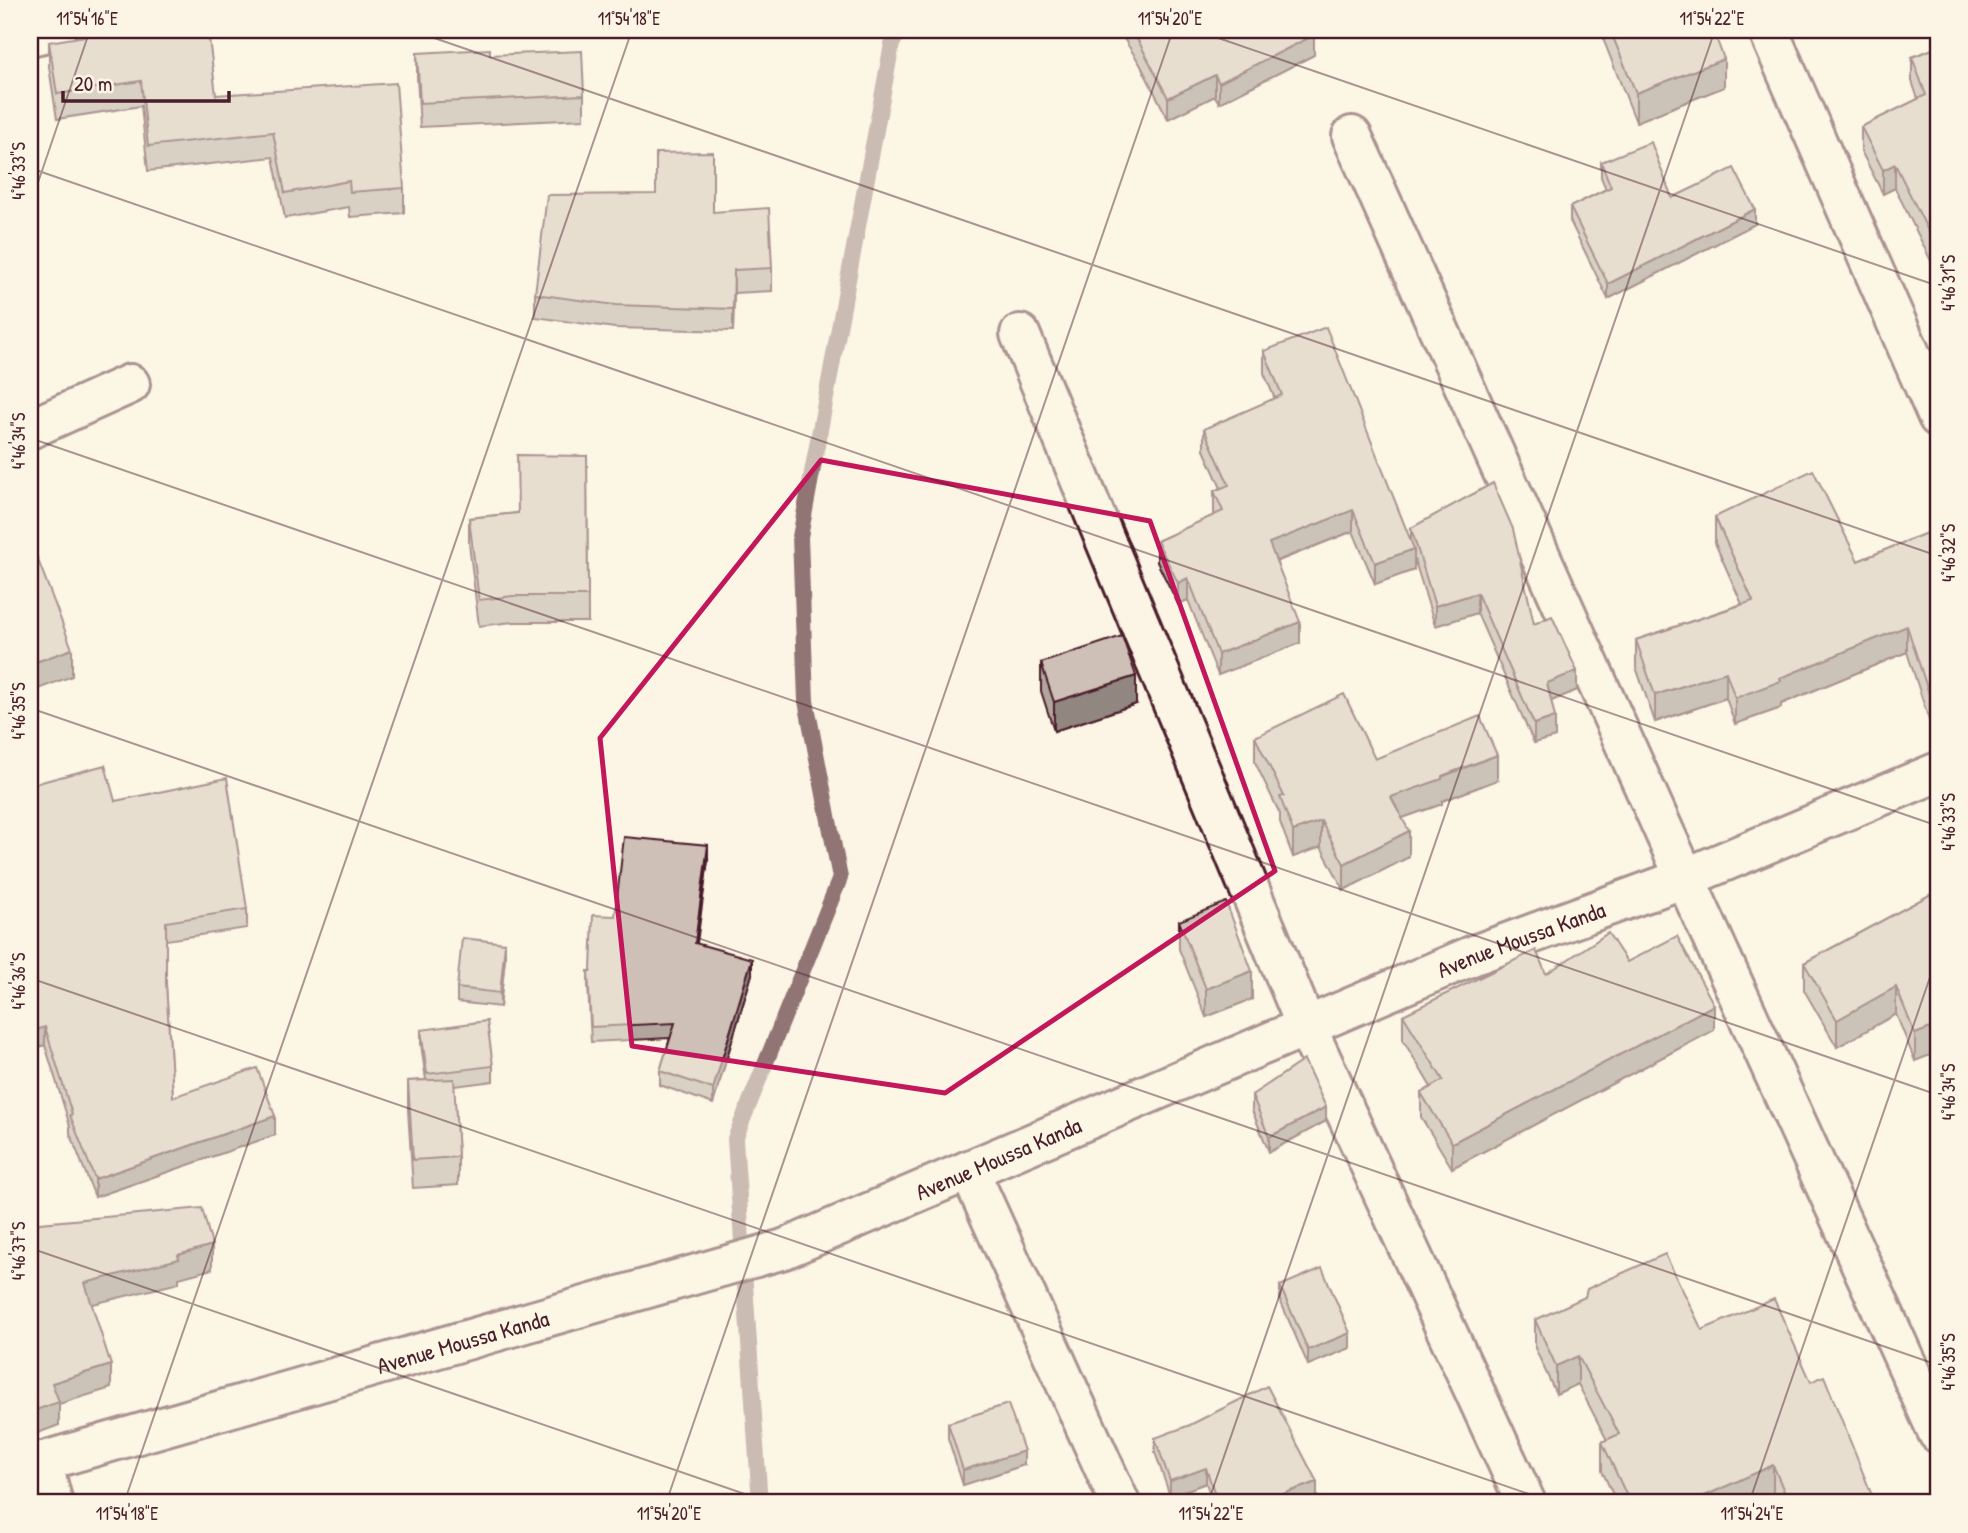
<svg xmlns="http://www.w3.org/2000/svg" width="1968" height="1533" viewBox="0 0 1968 1533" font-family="'Patrick Hand',sans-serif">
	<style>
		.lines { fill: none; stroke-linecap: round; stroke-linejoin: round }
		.stream { stroke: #917474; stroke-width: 16 }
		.minor-casing { stroke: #4a1f2b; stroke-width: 44 }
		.minor { stroke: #fcf5e5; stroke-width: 38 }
		.wall { fill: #b2a59d; stroke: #4a1f2b; stroke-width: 2 }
		.shaded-wall { fill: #918680; stroke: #4a1f2b; stroke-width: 2 }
		.building { fill: #cfc0b7; stroke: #4a1f2b; stroke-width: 2 }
		.marked { fill: none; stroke: #c2185b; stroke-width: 5; stroke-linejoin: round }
		.ticks { fill: none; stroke: #4a1f2b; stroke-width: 2; stroke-opacity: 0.45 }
		.labels { text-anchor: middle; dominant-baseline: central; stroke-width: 6; stroke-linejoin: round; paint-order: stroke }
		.street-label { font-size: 23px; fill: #4a1f2b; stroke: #fcf5e5 }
		.neatline { fill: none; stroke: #4a1f2b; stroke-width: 2.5 }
		.ticks-label { font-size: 18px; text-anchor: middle; fill: #4a1f2b }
	</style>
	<rect width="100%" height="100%" fill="#fcf5e5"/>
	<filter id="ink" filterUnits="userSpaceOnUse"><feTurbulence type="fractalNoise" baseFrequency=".0143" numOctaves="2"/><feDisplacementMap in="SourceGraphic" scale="14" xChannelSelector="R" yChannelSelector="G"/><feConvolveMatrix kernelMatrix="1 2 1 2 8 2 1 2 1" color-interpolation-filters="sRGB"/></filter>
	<g filter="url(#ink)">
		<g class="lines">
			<path class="stream" d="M 760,1503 L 735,1139 L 840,878 L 806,701 L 800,537 L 892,44 L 900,30"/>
			<g class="minor-casing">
				<g id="minor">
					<path d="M 1768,30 L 1938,417"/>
					<path d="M 30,36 L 56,30"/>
					<path d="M 1352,136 L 1685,878 L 1938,1433"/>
					<path d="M 1020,334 L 1306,1026 L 1526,1503"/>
					<path d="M 30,429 L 130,384"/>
					<path d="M 969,1170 L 1120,1503"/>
					<path d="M 42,1461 L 53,1503"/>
					<path id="s1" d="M 30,1465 L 784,1249 L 1474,955 L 1685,878 L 1938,772"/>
				</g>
			</g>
			<use href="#minor" class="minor"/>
		</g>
		<g class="wall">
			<path d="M 1121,30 L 1311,30 L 1314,55 L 1219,103 L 1215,96 L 1168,119 L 1140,64 L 1121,34 Z"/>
			<path d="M 1604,30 L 1713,30 L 1724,87 L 1636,122 L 1604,41 Z"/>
			<path d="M 122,35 L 216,95 L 404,188 L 404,213 L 350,217 L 349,207 L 285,218 L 273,157 L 148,171 L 141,106 L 57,119 L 49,67 L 49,42 Z"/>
			<path d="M 1938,47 L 1938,270 L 1936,271 L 1895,188 L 1883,194 L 1861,151 L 1861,127 L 1918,99 L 1912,81 L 1912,57 Z"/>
			<path d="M 417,53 L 490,55 L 584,95 L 584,119 L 420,127 L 417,77 Z"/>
			<path d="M 1601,162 L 1672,198 L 1755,224 L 1608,299 L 1570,221 L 1570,207 L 1606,189 L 1601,177 Z"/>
			<path d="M 713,212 L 772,268 L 772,291 L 734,293 L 733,331 L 615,328 L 535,317 L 535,294 Z"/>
			<path d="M 1264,351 L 1411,540 L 1411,528 L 1534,624 L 1577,690 L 1551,701 L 1555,737 L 1534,743 L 1477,613 L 1435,626 L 1414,558 L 1414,570 L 1375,584 L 1353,531 L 1276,562 L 1300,643 L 1218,675 L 1188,600 L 1178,604 L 1157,562 L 1157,541 L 1215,515 L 1214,513 L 1214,491 L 1221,488 L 1204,450 L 1204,429 L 1275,399 L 1264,373 Z"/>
			<path d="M 587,456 L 588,622 L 513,622 L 479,626 L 469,544 L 469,518 L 518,513 Z"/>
			<path d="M 1715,517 L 1858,561 L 1934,530 L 1930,723 L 1907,652 L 1781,704 L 1781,708 L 1735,724 L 1726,698 L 1655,722 L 1636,667 L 1636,640 L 1742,604 L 1715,543 Z"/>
			<path d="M 1041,663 L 1136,704 L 1054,731 L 1041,691 Z"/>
			<path d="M 1255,737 L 1375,759 L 1497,780 L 1442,801 L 1442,804 L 1402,818 L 1409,857 L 1344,890 L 1321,847 L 1293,857 L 1280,822 L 1280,814 L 1255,762 Z"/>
			<path d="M 115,801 L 247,909 L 247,928 L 166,940 L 166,984 L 173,1097 L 275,1135 L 95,1197 L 70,1133 L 70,1126 L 45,1045 L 30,1050 Z"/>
			<path d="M 708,860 L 696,944 L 752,974 L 713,1104 L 660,1085 L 660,1071 L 670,1038 L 591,1042 L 588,985 L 588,971 L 591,971 L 615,916 Z"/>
			<path d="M 1935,892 L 1915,1061 L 1896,1014 L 1837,1047 L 1804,990 L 1804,963 Z"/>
			<path d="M 1179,921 L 1252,999 L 1206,1017 L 1179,949 Z"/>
			<path d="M 505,958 L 500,1007 L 457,1002 L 457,988 Z"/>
			<path d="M 1627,962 L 1714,1030 L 1452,1168 L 1421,1117 L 1421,1093 L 1431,1087 L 1403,1040 L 1403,1015 L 1546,974 Z"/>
			<path d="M 421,1030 L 493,1066 L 493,1081 L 454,1086 L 458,1157 L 458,1185 L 413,1188 L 408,1110 L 408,1081 L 426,1080 L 421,1044 Z"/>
			<path d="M 1252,1095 L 1326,1121 L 1269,1152 L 1252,1110 Z"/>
			<path d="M 1280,1286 L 1350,1348 L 1308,1365 L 1280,1300 Z"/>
			<path d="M 1535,1320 L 1702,1330 L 1811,1382 L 1875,1503 L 1777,1503 L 1773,1494 L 1752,1503 L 1617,1503 L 1602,1471 L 1602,1442 L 1607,1440 L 1578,1384 L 1556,1394 L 1535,1348 Z"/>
			<path d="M 948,1423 L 1024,1465 L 963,1485 L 948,1438 Z"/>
			<path d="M 1155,1438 L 1317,1497 L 1298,1503 L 1213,1503 L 1206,1483 L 1170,1496 L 1155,1452 Z"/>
		</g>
		<g class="shaded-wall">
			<path d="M 1314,35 L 1314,55 L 1219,103 L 1219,83 Z"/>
			<path d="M 1724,59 L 1724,87 L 1636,122 L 1636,93 Z"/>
			<path d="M 1215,75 L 1215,96 L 1168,119 L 1168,98 Z"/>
			<path d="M 1895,164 L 1895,188 L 1883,194 L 1883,170 Z"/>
			<path d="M 1755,209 L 1755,224 L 1608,299 L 1608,284 Z"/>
			<path d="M 1938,246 L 1938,270 L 1936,271 L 1936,247 Z"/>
			<path d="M 734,270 L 734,293 L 733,331 L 733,309 Z"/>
			<path d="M 1353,510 L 1353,531 L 1269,564 L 1269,543 Z"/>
			<path d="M 1414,549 L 1414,570 L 1375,584 L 1375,563 Z"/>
			<path d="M 1188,578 L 1188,600 L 1178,604 L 1178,583 Z"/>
			<path d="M 1477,593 L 1477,613 L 1435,626 L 1435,606 Z"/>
			<path d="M 1300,622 L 1300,643 L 1218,675 L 1218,654 Z"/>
			<path d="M 1907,626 L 1907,652 L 1781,704 L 1781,708 L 1735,724 L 1735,698 L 1780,678 Z"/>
			<path d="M 72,649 L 72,676 L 30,692 L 30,664 Z"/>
			<path d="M 1577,671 L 1577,690 L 1547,703 L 1547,683 Z"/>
			<path d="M 1726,672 L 1726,698 L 1655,722 L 1655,695 Z"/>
			<path d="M 1136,676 L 1136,704 L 1054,731 L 1054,702 Z"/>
			<path d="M 1938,694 L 1938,721 L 1930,723 L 1930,697 Z"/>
			<path d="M 1555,717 L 1555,737 L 1534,743 L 1534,724 Z"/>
			<path d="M 1497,755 L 1497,780 L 1442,801 L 1442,804 L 1391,822 L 1391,797 Z"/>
			<path d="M 1321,821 L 1321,847 L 1293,857 L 1293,831 Z"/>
			<path d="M 1409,831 L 1409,857 L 1344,890 L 1344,864 Z"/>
			<path d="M 708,845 L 708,860 L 695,958 L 695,943 Z"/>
			<path d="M 505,943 L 505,958 L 500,1007 L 500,993 Z"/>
			<path d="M 752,959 L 752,974 L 713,1104 L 713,1089 Z"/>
			<path d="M 1938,963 L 1938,989 L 1933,965 Z"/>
			<path d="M 1252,971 L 1252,999 L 1206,1017 L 1206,989 Z"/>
			<path d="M 1896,987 L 1896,1014 L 1837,1047 L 1837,1020 Z"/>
			<path d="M 1714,1005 L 1714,1030 L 1452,1168 L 1452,1143 Z"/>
			<path d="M 1938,1025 L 1938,1052 L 1915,1061 L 1915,1034 Z"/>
			<path d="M 45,1027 L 45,1045 L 30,1050 L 30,1032 Z"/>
			<path d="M 1326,1107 L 1326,1121 L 1269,1152 L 1269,1137 Z"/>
			<path d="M 275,1116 L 275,1135 L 95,1197 L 95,1179 Z"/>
			<path d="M 212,1245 L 212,1269 L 179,1278 L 179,1283 L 85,1306 L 85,1283 L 178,1255 Z"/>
			<path d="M 1350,1333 L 1350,1348 L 1308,1365 L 1308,1350 Z"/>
			<path d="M 1578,1356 L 1578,1384 L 1556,1394 L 1556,1366 Z"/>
			<path d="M 111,1365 L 111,1388 L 59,1404 L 59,1425 L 30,1436 L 30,1412 L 52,1383 Z"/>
			<path d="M 1024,1451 L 1024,1465 L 963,1485 L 963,1470 Z"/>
			<path d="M 1773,1465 L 1773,1494 L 1752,1503 L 1689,1503 Z"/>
			<path d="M 1206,1468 L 1206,1483 L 1170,1496 L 1170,1481 Z"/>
			<path d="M 1317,1482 L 1317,1497 L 1298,1503 L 1257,1503 Z"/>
		</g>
		<g class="building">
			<path d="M 121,30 L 122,35 L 169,30 L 208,30 L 216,95 L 396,83 L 404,188 L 350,192 L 349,181 L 285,193 L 273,132 L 148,146 L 141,81 L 57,94 L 49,42 Z"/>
			<path d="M 1131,30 L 1311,30 L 1314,35 L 1219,83 L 1215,75 L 1168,98 L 1140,44 Z"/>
			<path d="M 1610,30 L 1713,30 L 1724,59 L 1636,93 Z"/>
			<path d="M 1938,47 L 1938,246 L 1936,247 L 1895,164 L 1883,170 L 1861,127 L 1926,95 L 1912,57 Z"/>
			<path d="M 490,49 L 490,55 L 582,51 L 584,95 L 420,103 L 417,53 Z"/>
			<path d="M 1651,142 L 1672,198 L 1734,168 L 1755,209 L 1608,284 L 1570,207 L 1611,187 L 1601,162 Z"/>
			<path d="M 713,152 L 713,212 L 769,208 L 772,268 L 734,270 L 733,309 L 615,305 L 535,294 L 547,195 L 656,194 L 656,153 Z"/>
			<path d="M 1326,327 L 1414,549 L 1375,563 L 1353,510 L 1269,543 L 1300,622 L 1218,654 L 1188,578 L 1178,583 L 1157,541 L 1223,511 L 1214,491 L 1229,485 L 1204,429 L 1282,395 L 1264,351 Z"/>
			<path d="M 517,455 L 587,456 L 588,596 L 513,596 L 479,600 L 469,518 L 518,513 Z"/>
			<path d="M 1813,470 L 1858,561 L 1934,530 L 1938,540 L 1938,694 L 1930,697 L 1907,626 L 1780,678 L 1781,681 L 1735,698 L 1726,672 L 1655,695 L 1636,640 L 1753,601 L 1715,517 Z"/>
			<path d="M 1493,483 L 1513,529 L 1534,624 L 1552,616 L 1577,671 L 1547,683 L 1555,717 L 1534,724 L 1477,593 L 1435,606 L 1411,528 Z"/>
			<path d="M 30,539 L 72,649 L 30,664 Z"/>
			<path d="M 1122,636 L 1136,676 L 1054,702 L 1041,663 Z"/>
			<path d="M 1344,694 L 1375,759 L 1480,716 L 1497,755 L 1442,776 L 1442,779 L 1391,797 L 1409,831 L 1344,864 L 1321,821 L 1293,831 L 1280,797 L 1284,796 L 1255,737 Z"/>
			<path d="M 105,765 L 115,801 L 227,778 L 247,909 L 166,922 L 166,984 L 173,1097 L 257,1068 L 275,1116 L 95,1179 L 70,1115 L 72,1114 L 45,1027 L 30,1032 L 30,785 Z"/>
			<path d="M 624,837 L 708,845 L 695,943 L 752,959 L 713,1089 L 660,1071 L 675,1023 L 591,1027 L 588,971 L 591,971 L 593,915 L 615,916 Z"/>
			<path d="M 1935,892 L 1938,897 L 1938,963 L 1933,965 L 1938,978 L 1938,1025 L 1915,1034 L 1896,987 L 1837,1020 L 1804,963 Z"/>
			<path d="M 1226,902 L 1252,971 L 1206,989 L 1179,921 Z"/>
			<path d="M 1608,933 L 1627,962 L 1677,936 L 1714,1005 L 1452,1143 L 1421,1093 L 1443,1080 L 1403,1015 L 1536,950 L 1546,974 Z"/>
			<path d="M 462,938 L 505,943 L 500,993 L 457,988 Z"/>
			<path d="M 487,1021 L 493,1066 L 427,1074 L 421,1030 Z"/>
			<path d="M 1304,1060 L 1326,1107 L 1269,1137 L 1252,1095 Z"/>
			<path d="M 454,1079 L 458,1157 L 413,1160 L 408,1081 Z"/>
			<path d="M 202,1208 L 212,1245 L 178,1255 L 179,1259 L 85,1283 L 111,1365 L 52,1383 L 59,1402 L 30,1412 L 30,1224 Z"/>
			<path d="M 1665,1254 L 1702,1330 L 1774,1299 L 1811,1382 L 1824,1376 L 1875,1503 L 1789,1503 L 1773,1465 L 1689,1503 L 1630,1503 L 1602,1442 L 1619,1434 L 1578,1356 L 1556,1366 L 1535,1320 L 1585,1297 L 1587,1289 Z"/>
			<path d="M 1322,1268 L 1350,1333 L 1308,1350 L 1280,1286 Z"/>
			<path d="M 1267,1386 L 1317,1482 L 1257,1503 L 1218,1503 L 1206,1468 L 1170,1481 L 1155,1438 L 1190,1425 Z"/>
			<path d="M 1008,1404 L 1024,1451 L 963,1470 L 948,1423 Z"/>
			<path d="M 350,1497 L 352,1503 L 324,1503 Z"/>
		</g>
	</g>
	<path d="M0 0H1968V1533H0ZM 821,460 L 1150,521 L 1275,871 L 945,1093 L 632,1046 L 600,738 Z" fill="#fcf5e5" fill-opacity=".55" fill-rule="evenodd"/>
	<path class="marked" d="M 821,460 L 1150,521 L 1275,871 L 945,1093 L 632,1046 L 600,738 Z"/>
	<path class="ticks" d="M 411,30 L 1938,556M 1195,30 L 1938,286M 30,168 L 1938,826M 30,206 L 90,30M 30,438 L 1938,1095M 30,708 L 1938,1365M 30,978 L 1555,1503M 30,1248 L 771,1503M 124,1503 L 632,30M 666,1503 L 1173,30M 1208,1503 L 1715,30M 1749,1503 L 1938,954"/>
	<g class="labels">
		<g class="street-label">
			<text stroke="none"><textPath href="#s1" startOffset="1584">Avenue Moussa Kanda</textPath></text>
			<text stroke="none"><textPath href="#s1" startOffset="1017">Avenue Moussa Kanda</textPath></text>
			<text stroke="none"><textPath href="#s1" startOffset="450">Avenue Moussa Kanda</textPath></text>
		</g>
	</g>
	<rect width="1968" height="1533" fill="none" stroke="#fcf5e5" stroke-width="77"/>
	<path d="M63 91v10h166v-10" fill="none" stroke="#4a1f2b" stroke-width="3.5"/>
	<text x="74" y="91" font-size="21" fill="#4a1f2b" stroke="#fcf5e5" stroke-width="5" paint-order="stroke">20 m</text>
	<rect x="38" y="38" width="1892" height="1456" class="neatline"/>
	<g class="ticks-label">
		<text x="87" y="25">11°54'16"E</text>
		<text x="629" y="25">11°54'18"E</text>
		<text x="1170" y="25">11°54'20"E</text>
		<text x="1712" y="25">11°54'22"E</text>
		<text transform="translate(19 171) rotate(-90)" y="6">4°46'33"S</text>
		<text transform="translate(1949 283) rotate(-90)" y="6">4°46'31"S</text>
		<text transform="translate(19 441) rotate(-90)" y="6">4°46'34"S</text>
		<text transform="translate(1949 553) rotate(-90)" y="6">4°46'32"S</text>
		<text transform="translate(19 711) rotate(-90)" y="6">4°46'35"S</text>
		<text transform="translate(1949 822) rotate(-90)" y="6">4°46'33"S</text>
		<text transform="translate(19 981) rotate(-90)" y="6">4°46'36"S</text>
		<text transform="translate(1949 1092) rotate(-90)" y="6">4°46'34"S</text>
		<text transform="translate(19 1251) rotate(-90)" y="6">4°46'37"S</text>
		<text transform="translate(1949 1362) rotate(-90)" y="6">4°46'35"S</text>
		<text x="127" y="1520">11°54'18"E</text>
		<text x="669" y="1520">11°54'20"E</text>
		<text x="1211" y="1520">11°54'22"E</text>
		<text x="1752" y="1520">11°54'24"E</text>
	</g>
</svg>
